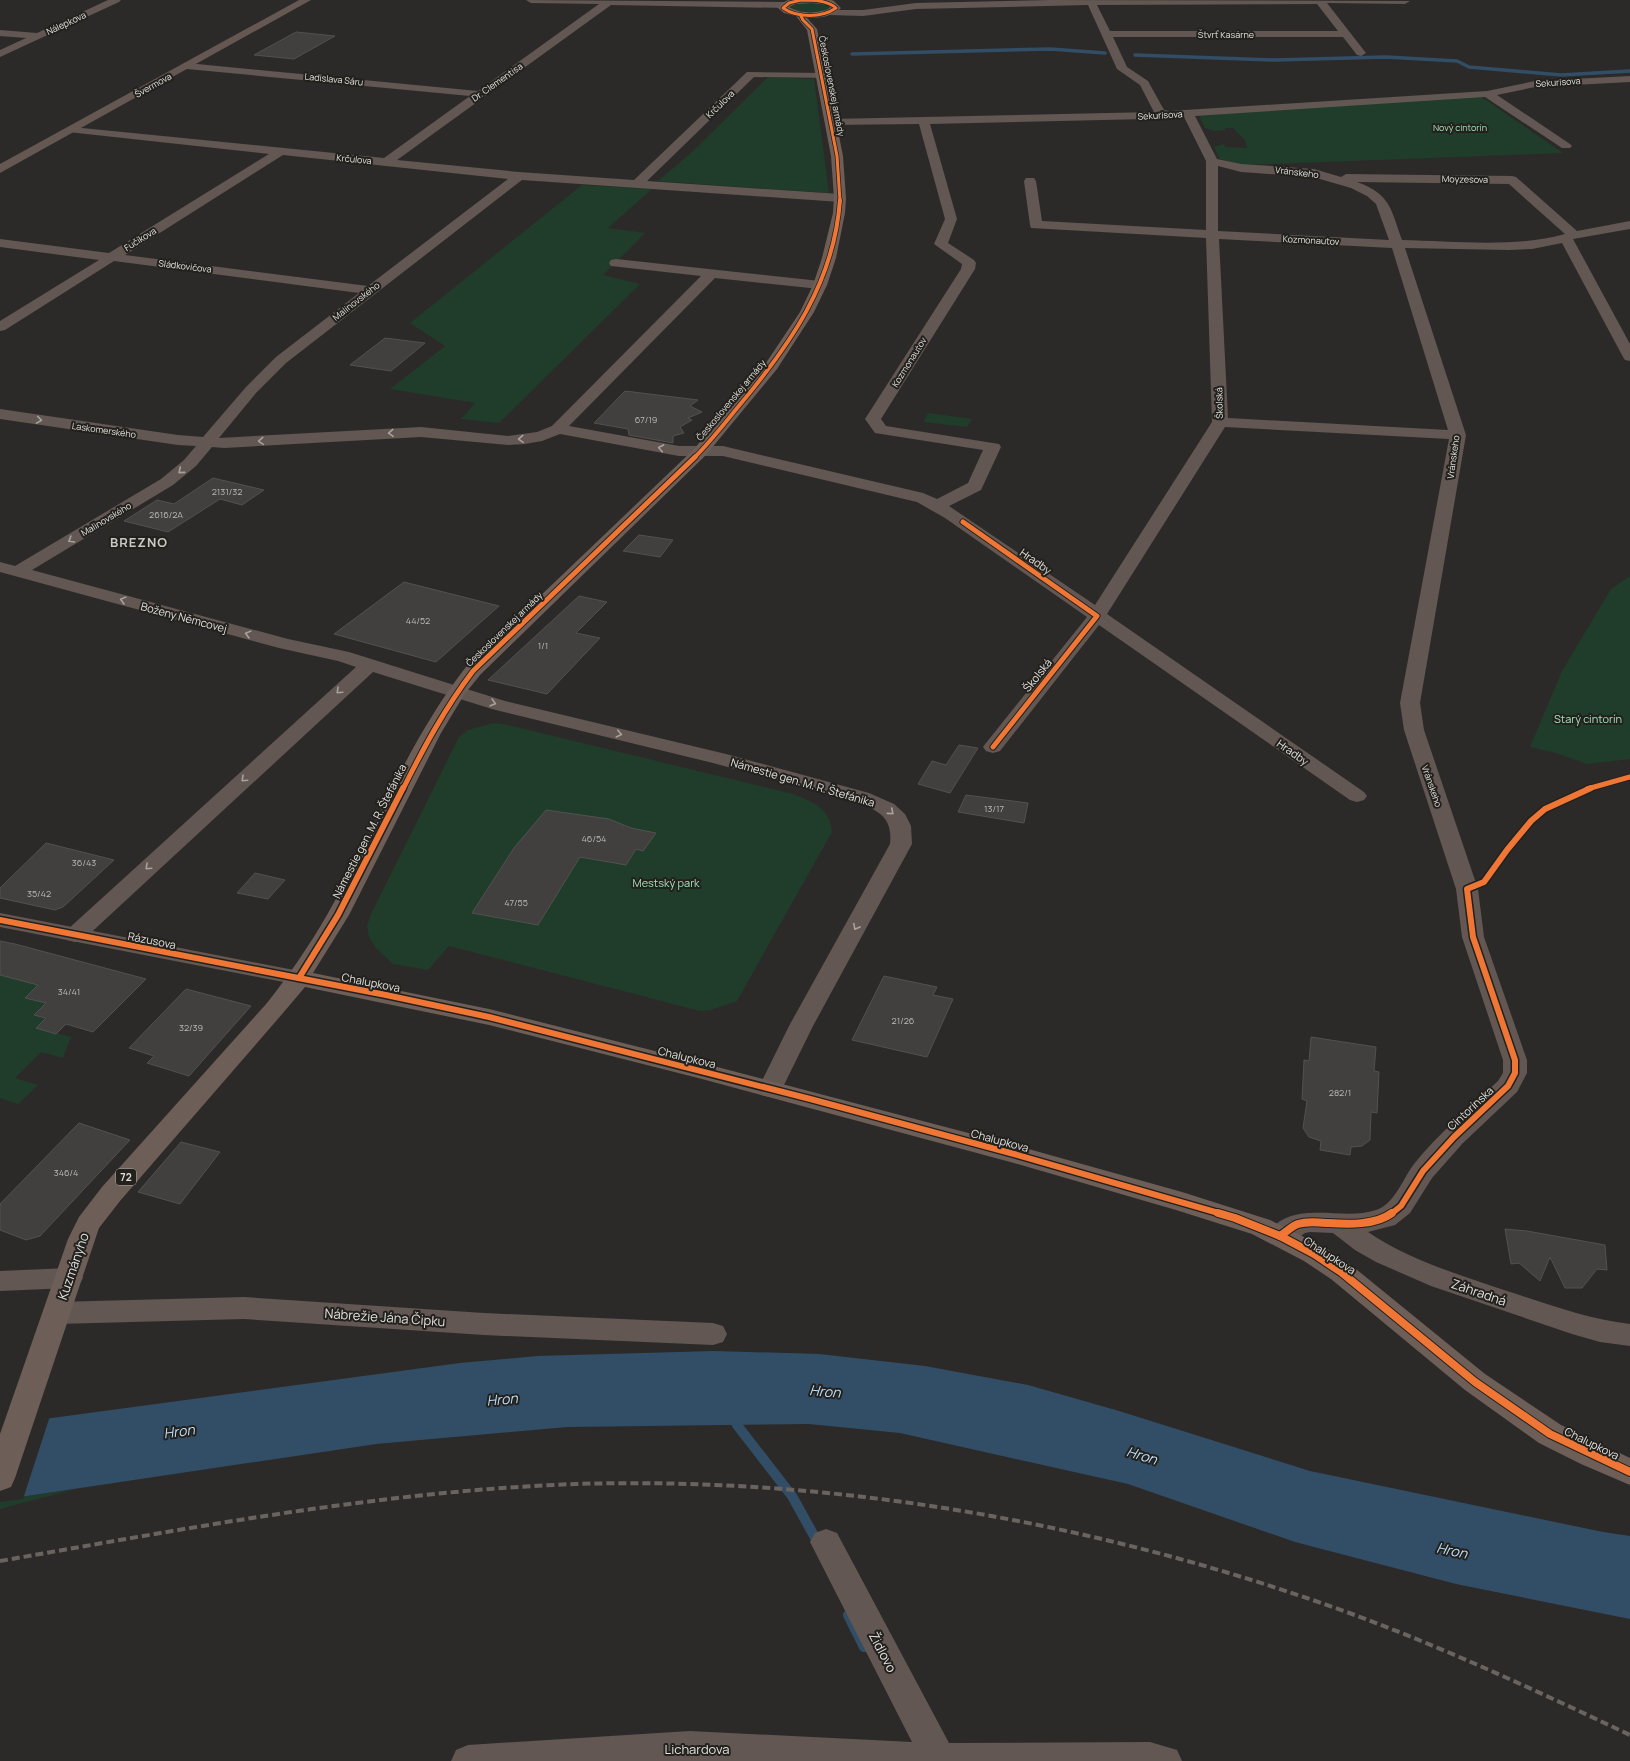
<svg xmlns="http://www.w3.org/2000/svg" width="1630" height="1761" viewBox="0 0 1630 1761" font-family="Manrope,sans-serif">
	<style>
		.green { fill: #203c2b }
		.water { fill: #324e66 }
		.pier { fill: #2c2a28 }
		.lines { fill: none; stroke-linecap: round; stroke-linejoin: round }
		.stream-far1 { stroke: #324e66; stroke-width: 3.5 }
		.stream { stroke: #324e66; stroke-width: 10 }
		.building { fill: #41403f; stroke: #525151 }
		.street { fill: #625752; fill-rule: evenodd }
		.secondary { fill: #655852; fill-rule: evenodd }
		.primary { fill: #6d5e57; fill-rule: evenodd }
		.rail { stroke: #6a6460; stroke-width: 4; stroke-dasharray: 8 4; stroke-linecap: butt }
		.cycleway-far4-casing { stroke: #23211d; stroke-width: 4.5 }
		.cycleway-far3-casing { stroke: #23211d; stroke-width: 5.5 }
		.cycleway-far2-casing { stroke: #23211d; stroke-width: 7 }
		.cycleway-far1-casing { stroke: #23211d; stroke-width: 9 }
		.cycleway-casing { stroke: #23211d; stroke-width: 10 }
		.cycleway-far4 { stroke: #f07635; stroke-width: 3 }
		.cycleway-far3 { stroke: #f07635; stroke-width: 4 }
		.cycleway-far2 { stroke: #f07635; stroke-width: 5 }
		.cycleway-far1 { stroke: #f07635; stroke-width: 6 }
		.cycleway { stroke: #f07635; stroke-width: 8 }
		.oneway { stroke: #a8a29e }
		.labels { text-anchor: middle; dominant-baseline: central; stroke-width: 4; stroke-linejoin: round; paint-order: stroke }
		.far-street-label { font-size: 9px; fill: #e1e0dd; stroke: #23211d }
		.far-park-label { font-size: 9px; fill: #a1e1b7; stroke: #23211d }
		.number-label { font-size: 9px; fill: #b9b8b6 }
		.shield { fill: #23211d; stroke: #a8a7a3; stroke-width: 1 }
		.shield-label { font-size: 10px; font-weight: bold; fill: #e1e0dd }
		.street-label { font-size: 11px; fill: #e1e0dd; stroke: #23211d }
		.park-label { font-size: 11px; fill: #a1e1b7; stroke: #23211d }
		.far-district-label { font-size: 13px; font-weight: bold; letter-spacing: 1px; fill: #cbc8c3; stroke: #23211d }
		.near-street-label { font-size: 13px; fill: #e1e0dd; stroke: #23211d }
		.near-water-label { font-size: 14px; font-style: italic; fill: #bddefa; stroke: #23211d }
	</style>
	<rect width="100%" height="100%" fill="#2c2a28"/>
	<g class="green">
		<path d="M 807,2 L 827,5 L 830,8 C 821,15 801,14 791,8 L 794,5 Z"/>
		<path d="M 768,77 L 814,79 L 829,193 L 658,181 L 691,153 Z"/>
		<path d="M 1480,96 L 1563,153 L 1241,165 L 1220,159 L 1214,147 L 1224,144 L 1225,147 L 1247,148 L 1245,140 L 1233,128 L 1225,128 L 1225,130 L 1215,131 L 1205,128 L 1198,113 Z"/>
		<path d="M 582,185 L 652,189 L 608,228 L 645,233 L 603,275 L 640,284 L 499,423 L 461,419 L 475,403 L 390,389 L 445,346 L 410,323 Z"/>
		<path d="M 928,413 L 972,419 L 967,427 L 923,422 Z"/>
		<path d="M 1630,576 L 1630,759 L 1587,764 L 1556,753 L 1530,747 L 1562,671 L 1611,589 Z"/>
		<path d="M 493,723 L 504,724 L 793,794 C 813,802 830,808 832,832 L 737,1001 L 711,1010 L 700,1011 L 449,946 L 428,970 L 393,964 L 376,948 L 369,937 L 367,926 L 371,914 L 459,737 L 468,730 Z"/>
		<path d="M 0,975 L 38,985 L 26,998 L 46,1003 L 34,1014 L 46,1018 L 37,1028 L 71,1037 L 63,1058 L 41,1052 L 15,1078 L 38,1085 L 18,1104 L 0,1098 Z"/>
		<path d="M 76,1489 L 0,1509 L 0,1500 Z"/>
	</g>
	<path class="water" d="M 714,1351 L 819,1354 L 925,1366 L 1028,1385 L 1119,1411 L 1310,1471 L 1603,1532 L 1630,1536 L 1630,1619 L 1456,1584 L 1295,1542 L 1128,1484 L 900,1433 L 809,1424 L 567,1427 L 376,1444 L 0,1500 L 0,1425 L 460,1363 L 537,1356 Z"/>
	<path class="pier" d="M 50,1416 L 23,1499 L 0,1502 L 0,1423 Z"/>
	<g class="lines">
		<g class="stream-far1">
			<path d="M 852,54 L 1050,49 L 1105,53"/>
			<path d="M 1135,55 L 1275,60 L 1386,57 L 1457,61 L 1469,67 L 1561,75 L 1630,71"/>
		</g>
		<g class="stream">
			<path d="M 734,1418 L 737,1425 L 792,1496 L 818,1543"/>
			<path d="M 848,1615 L 864,1647"/>
		</g>
	</g>
	<g class="building">
		<path d="M 296,32 L 335,36 L 294,59 L 254,55 Z"/>
		<path d="M 385,338 L 425,343 L 391,371 L 350,365 Z"/>
		<path d="M 625,391 L 698,400 L 690,406 L 702,412 L 688,418 L 692,420 L 680,427 L 684,433 L 673,436 L 673,443 L 629,435 L 628,429 L 594,423 Z"/>
		<path d="M 213,478 L 264,490 L 242,505 L 220,499 L 168,532 L 124,521 L 157,500 L 174,504 Z"/>
		<path d="M 639,535 L 673,540 L 660,557 L 623,551 Z"/>
		<path d="M 404,582 L 499,606 L 436,662 L 334,634 Z"/>
		<path d="M 579,596 L 607,602 L 576,633 L 600,638 L 547,694 L 488,680 Z"/>
		<path d="M 959,745 L 978,748 L 950,793 L 918,784 L 932,761 L 946,765 Z"/>
		<path d="M 966,795 L 1028,803 L 1024,823 L 958,812 Z"/>
		<path d="M 546,810 L 609,819 L 631,828 L 656,833 L 643,851 L 636,849 L 626,865 L 580,857 L 538,925 L 472,913 L 514,848 Z"/>
		<path d="M 46,843 L 114,860 L 63,907 L 55,910 L 0,898 L 0,888 Z"/>
		<path d="M 255,873 L 285,880 L 268,899 L 237,893 Z"/>
		<path d="M 0,941 L 15,944 L 146,979 L 93,1032 L 66,1024 L 56,1034 L 36,1028 L 46,1018 L 34,1015 L 46,1003 L 25,998 L 38,985 L 0,975 Z"/>
		<path d="M 884,976 L 937,987 L 933,995 L 953,999 L 927,1057 L 852,1040 Z"/>
		<path d="M 186,989 L 251,1006 L 189,1076 L 147,1063 L 154,1056 L 129,1048 Z"/>
		<path d="M 1311,1037 L 1376,1047 L 1374,1071 L 1379,1072 L 1377,1113 L 1371,1112 L 1370,1140 L 1362,1146 L 1351,1147 L 1350,1155 L 1320,1150 L 1321,1141 L 1309,1137 L 1303,1128 L 1307,1101 L 1302,1099 L 1304,1060 L 1309,1061 Z"/>
		<path d="M 79,1123 L 130,1140 L 40,1236 L 26,1240 L 0,1230 L 0,1204 Z"/>
		<path d="M 181,1142 L 220,1152 L 180,1204 L 138,1192 Z"/>
		<path d="M 1505,1229 L 1527,1231 L 1605,1245 L 1607,1270 L 1597,1269 L 1582,1288 L 1565,1288 L 1550,1257 L 1540,1281 L 1519,1263 L 1511,1264 Z"/>
	</g>
	<g class="lines">
		<g class="street">
			<path d="M 108,0 L 121,0 L 119,2 L 0,57 L 0,50 L 26,38 L 0,36 L 0,30 L 37,33 Z"/>
			<path d="M 526,0 L 785,2 L 790,5 L 785,8 L 611,5 L 397,160 L 519,172 L 634,180 L 747,72 L 822,73 L 826,74 L 827,76 L 826,78 L 754,77 L 647,181 L 840,194 L 844,195 L 846,198 L 844,201 L 840,202 L 522,180 L 286,363 L 256,393 L 219,438 L 421,427 L 508,436 L 537,432 L 552,426 L 701,276 L 611,266 L 609,263 L 611,260 L 616,259 L 820,281 L 825,282 L 827,285 L 825,288 L 820,289 L 715,278 L 569,426 L 679,446 L 723,446 L 923,493 L 937,499 L 968,483 L 983,450 L 875,433 L 865,419 L 961,269 L 962,264 L 934,244 L 945,219 L 919,124 L 831,125 L 825,122 L 831,119 L 1154,112 L 1140,85 L 1117,69 L 1088,5 L 916,9 L 863,16 L 830,15 L 826,14 L 825,12 L 826,10 L 863,10 L 916,3 L 1050,0 L 1410,1 L 1405,4 L 1327,3 L 1366,53 L 1361,56 L 1357,55 L 1343,37 L 1113,37 L 1127,67 L 1148,81 L 1164,110 L 1169,111 L 1487,91 L 1535,81 L 1630,76 L 1630,82 L 1535,87 L 1497,95 L 1570,144 L 1572,146 L 1570,148 L 1562,148 L 1485,97 L 1195,116 L 1217,159 L 1241,164 L 1314,169 L 1341,177 L 1346,174 L 1512,176 L 1516,177 L 1577,231 L 1630,221 L 1630,229 L 1573,239 L 1630,344 L 1630,361 L 1625,360 L 1623,357 L 1562,243 L 1532,249 L 1509,250 L 1405,248 L 1466,435 L 1420,703 L 1424,730 L 1478,889 L 1484,937 L 1527,1060 L 1527,1073 L 1517,1092 L 1463,1143 L 1432,1178 L 1410,1213 L 1395,1225 L 1368,1232 C 1409,1260 1460,1275 1507,1291 C 1548,1304 1587,1319 1630,1324 L 1630,1346 L 1600,1342 L 1572,1334 L 1431,1286 L 1376,1262 L 1355,1250 L 1333,1233 L 1310,1232 L 1305,1233 L 1290,1243 L 1280,1246 L 1270,1243 L 1267,1236 C 1288,1197 1342,1222 1376,1210 C 1395,1204 1403,1178 1414,1164 C 1439,1133 1470,1107 1498,1081 L 1503,1073 L 1503,1060 L 1462,937 L 1456,889 L 1404,730 L 1400,703 L 1449,439 L 1225,427 L 1107,614 L 1364,792 L 1367,796 L 1364,800 L 1357,802 L 1350,800 L 1099,625 L 1000,751 L 993,753 L 986,751 L 983,747 L 986,743 L 1087,617 L 945,518 L 917,502 L 723,456 L 679,456 L 560,434 L 542,441 L 525,444 L 508,445 L 421,437 L 224,448 L 212,447 L 196,466 L 173,485 L 32,570 L 288,639 L 349,652 L 505,701 L 726,754 L 869,793 L 894,804 L 905,814 L 911,826 L 912,844 L 813,1026 L 782,1089 L 779,1095 L 770,1097 L 761,1095 L 758,1089 L 789,1026 L 890,844 C 893,816 878,811 855,801 L 713,763 L 492,709 L 373,672 L 83,940 L 75,942 L 67,940 L 64,935 L 67,930 L 356,667 L 338,661 L 279,648 L 0,572 L 0,562 L 15,566 L 161,479 L 184,460 L 196,446 L 178,445 L 0,419 L 0,409 L 178,435 L 203,437 L 246,387 L 276,357 L 359,293 L 114,261 L 5,330 L 0,331 L 0,321 L 99,260 L 0,247 L 0,239 L 109,253 L 269,154 L 68,132 L 66,130 L 68,128 L 72,127 L 384,158 L 470,96 L 187,69 L 182,66 L 187,63 L 478,91 L 599,4 L 531,3 ZM 1317,4 L 1338,31 L 1110,31 L 1097,5 ZM 1184,117 L 1206,161 L 1206,230 L 1042,221 L 1036,181 L 1034,178 L 1026,178 L 1024,181 L 1030,225 L 1031,228 L 1206,238 L 1212,422 L 1095,605 L 949,506 L 981,490 L 1001,447 L 999,444 L 886,426 L 881,419 L 975,269 L 976,263 L 974,260 L 948,243 L 957,219 L 930,124 L 1147,119 ZM 283,155 L 508,179 L 368,286 L 125,255 ZM 1218,166 L 1241,172 L 1313,177 L 1351,188 L 1367,196 L 1376,204 L 1389,240 L 1218,231 ZM 1357,182 L 1509,184 L 1565,234 C 1516,248 1453,241 1402,240 C 1391,210 1391,194 1357,182 ZM 1219,239 L 1392,248 L 1448,430 L 1228,418 Z"/>
			<path d="M 69,1268 L 79,1271 L 83,1278 L 79,1285 L 69,1288 L 0,1291 L 0,1271 Z"/>
			<path d="M 244,1297 L 484,1313 L 713,1323 L 723,1326 L 727,1334 L 723,1342 L 713,1345 L 484,1335 L 244,1319 L 57,1324 L 47,1321 L 43,1313 L 47,1305 L 57,1302 Z"/>
			<path d="M 826,1529 L 837,1533 L 949,1743 L 1150,1742 L 1177,1750 L 1182,1761 L 451,1761 L 456,1750 L 468,1745 L 690,1731 L 912,1742 L 810,1542 L 815,1533 Z"/>
		</g>
		<g class="secondary">
			<path d="M 299,0 L 311,0 L 0,173 L 0,164 Z"/>
			<path d="M 0,913 L 299,971 L 307,973 L 311,978 L 307,983 L 299,985 L 0,927 Z"/>
		</g>
		<path class="primary" d="M 788,0 L 831,0 L 834,1 L 841,8 C 833,17 818,18 807,18 L 817,29 L 827,76 L 843,156 L 846,198 L 845,213 L 836,258 L 827,285 L 814,312 L 777,369 L 706,455 L 480,675 L 464,695 L 441,733 L 349,915 L 313,973 L 489,1009 L 702,1063 L 1014,1145 L 1182,1192 L 1270,1220 L 1324,1247 L 1351,1265 L 1485,1374 L 1561,1425 L 1630,1458 L 1630,1485 L 1581,1464 L 1539,1443 L 1465,1390 L 1331,1279 L 1304,1261 L 1252,1234 L 1176,1210 L 1014,1163 L 702,1079 L 489,1025 L 305,987 L 283,1013 L 120,1201 L 99,1228 L 15,1478 L 11,1487 L 0,1491 L 0,1434 L 68,1239 L 79,1217 L 102,1187 L 267,1003 C 289,975 309,946 327,915 C 374,833 407,742 466,667 L 694,449 L 766,363 L 800,312 L 813,285 L 822,258 L 833,213 L 834,198 L 831,156 L 807,30 L 796,16 L 784,13 L 778,8 L 782,3 ZM 812,3 L 828,5 L 830,8 C 819,14 800,14 789,7 L 796,4 Z"/>
		<path class="rail" d="M 0,1561 C 190,1528 382,1491 576,1484 C 838,1476 1106,1524 1352,1614 C 1447,1649 1539,1692 1630,1735"/>
		<g class="cycleway-far4-casing">
			<g id="cycleway-far4">
				<path d="M 801,0 C 812,0 827,0 836,8 C 822,18 797,18 783,8 L 789,3 Z"/>
				<path d="M 800,14 L 803,20 L 812,29 L 837,156 L 840,201"/>
			</g>
		</g>
		<g class="cycleway-far3-casing">
			<path id="cycleway-far3" d="M 694,458 C 710,442 724,424 738,407 C 790,345 834,283 840,200"/>
		</g>
		<g class="cycleway-far2-casing">
			<g id="cycleway-far2">
				<path d="M 963,522 L 1097,616 L 993,747"/>
				<path d="M 403,789 C 424,747 445,708 473,671 L 695,457"/>
				<path d="M 1587,789 L 1630,777"/>
			</g>
		</g>
		<g class="cycleway-far1-casing">
			<g id="cycleway-far1">
				<path d="M 0,920 L 386,995 L 489,1017 L 814,1100 L 1014,1154 L 1222,1214"/>
				<path d="M 299,978 L 338,915 L 403,788"/>
				<path d="M 1391,1214 L 1401,1206 L 1423,1171 L 1454,1137 L 1508,1086 L 1515,1073 L 1515,1060 L 1473,937 L 1467,889 L 1484,882 L 1507,850 L 1531,821 L 1545,809 L 1591,788"/>
			</g>
		</g>
		<g class="cycleway-casing">
			<g id="cycleway">
				<path d="M 1218,1213 L 1235,1218 L 1280,1236 L 1314,1254 L 1341,1272 L 1475,1382 L 1550,1434 L 1630,1472"/>
				<path d="M 1280,1236 C 1286,1232 1292,1226 1298,1224 C 1307,1221 1317,1222 1326,1223 C 1346,1224 1375,1226 1392,1213"/>
			</g>
		</g>
		<use href="#cycleway-far4" class="cycleway-far4"/>
		<use href="#cycleway-far3" class="cycleway-far3"/>
		<use href="#cycleway-far2" class="cycleway-far2"/>
		<use href="#cycleway-far1" class="cycleway-far1"/>
		<use href="#cycleway" class="cycleway"/>
	</g>
	<defs><path id="oneway-chevron" d="M-2-3.5L2.5 0L-2 3.5" fill="none" stroke-width="1.6" stroke-linecap="round" stroke-linejoin="round"/></defs>
	<g class="oneway">
		<use href="#oneway-chevron" transform="translate(39 420) rotate(9)"/>
		<use href="#oneway-chevron" transform="translate(391 433) rotate(177)"/>
		<use href="#oneway-chevron" transform="translate(521 439) rotate(177)"/>
		<use href="#oneway-chevron" transform="translate(261 441) rotate(176)"/>
		<use href="#oneway-chevron" transform="translate(661 448) rotate(-169)"/>
		<use href="#oneway-chevron" transform="translate(181 471) rotate(140)"/>
		<use href="#oneway-chevron" transform="translate(71 540) rotate(149)"/>
		<use href="#oneway-chevron" transform="translate(123 600) rotate(-165)"/>
		<use href="#oneway-chevron" transform="translate(248 634) rotate(-165)"/>
		<use href="#oneway-chevron" transform="translate(339 691) rotate(137)"/>
		<use href="#oneway-chevron" transform="translate(493 703) rotate(16)"/>
		<use href="#oneway-chevron" transform="translate(619 734) rotate(13)"/>
		<use href="#oneway-chevron" transform="translate(244 779) rotate(137)"/>
		<use href="#oneway-chevron" transform="translate(891 812) rotate(40)"/>
		<use href="#oneway-chevron" transform="translate(148 867) rotate(137)"/>
		<use href="#oneway-chevron" transform="translate(856 927) rotate(119)"/>
	</g>
	<g class="labels">
		<g class="far-street-label">
			<text transform="translate(66 23) rotate(-25)">Nálepkova</text>
			<text x="1226" y="34">Štvrť Kasárne</text>
			<text transform="translate(334 79) rotate(6)">Ladislava Sáru</text>
			<text transform="translate(497 82) rotate(-35)">Dr. Clementisa</text>
			<text transform="translate(1558 82) rotate(-4)">Sekurisova</text>
			<text transform="translate(153 85) rotate(-29)">Švermova</text>
			<text transform="translate(832 86) rotate(79)">Československej armády</text>
			<text transform="translate(720 104) rotate(-44)">Krčulova</text>
			<text transform="translate(1160 115) rotate(-3)">Sekurisova</text>
			<text transform="translate(354 159) rotate(6)">Krčulova</text>
			<text transform="translate(1297 172) rotate(7)">Vránskeho</text>
			<text transform="translate(1465 179) rotate(1)">Moyzesova</text>
			<text transform="translate(140 239) rotate(-32)">Fučíkova</text>
			<text transform="translate(1311 240) rotate(3)">Kozmonautov</text>
			<text transform="translate(185 266) rotate(7)">Sládkovičova</text>
			<text transform="translate(356 301) rotate(-38)">Malinovského</text>
			<text transform="translate(909 362) rotate(-58)">Kozmonautov</text>
			<text transform="translate(731 400) rotate(-50)">Československej armády</text>
			<text transform="translate(1219 403) rotate(-91)">Školská</text>
			<text transform="translate(104 430) rotate(8)">Laskomerského</text>
			<text transform="translate(1453 457) rotate(-82)">Vránskeho</text>
			<text transform="translate(106 519) rotate(-31)">Malinovského</text>
			<text transform="translate(504 629) rotate(-44)">Československej armády</text>
			<text transform="translate(1432 786) rotate(71)">Vránskeho</text>
		</g>
		<g class="far-park-label">
			<text x="1460" y="127">Nový cintorín</text>
		</g>
		<g class="number-label">
			<text x="646" y="419">67/19</text>
			<text x="227" y="491">2131/32</text>
			<text x="166" y="514">2616/2A</text>
			<text x="418" y="620">44/52</text>
			<text x="543" y="645">1/1</text>
			<text x="994" y="808">13/17</text>
			<text x="594" y="838">46/54</text>
			<text x="84" y="862">36/43</text>
			<text x="39" y="893">35/42</text>
			<text x="516" y="902">47/55</text>
			<text x="69" y="991">34/41</text>
			<text x="903" y="1020">21/26</text>
			<text x="191" y="1027">32/39</text>
			<text x="1340" y="1092">282/1</text>
			<text x="66" y="1172">346/4</text>
		</g>
		<rect class="shield" x="116" y="1169" width="20" height="16" rx="3"/>
		<g class="shield-label">
			<text x="126" y="1177">72</text>
		</g>
		<g class="street-label">
			<text transform="translate(1036 561) rotate(35)">Hradby</text>
			<text transform="translate(184 617) rotate(15)">Boženy Němcovej</text>
			<text transform="translate(1037 675) rotate(-51)">Školská</text>
			<text transform="translate(1293 752) rotate(35)">Hradby</text>
			<text transform="translate(803 782) rotate(16)">Námestie gen. M. R. Štefánika</text>
			<text transform="translate(369 831) rotate(-63)">Námestie gen. M. R. Štefánika</text>
			<text transform="translate(152 940) rotate(11)">Rázusova</text>
			<text transform="translate(371 982) rotate(11)">Chalupkova</text>
			<text transform="translate(687 1057) rotate(14)">Chalupkova</text>
			<text transform="translate(1470 1108) rotate(-43)">Cintorínska</text>
			<text transform="translate(1000 1140) rotate(15)">Chalupkova</text>
			<text transform="translate(1330 1255) rotate(33)">Chalupkova</text>
			<text transform="translate(1592 1443) rotate(26)">Chalupkova</text>
		</g>
		<g class="park-label">
			<text x="1588" y="718">Starý cintorín</text>
			<text x="666" y="882">Mestský park</text>
		</g>
		<g class="far-district-label">
			<text x="139" y="542">BREZNO</text>
		</g>
		<g class="near-street-label">
			<text transform="translate(73 1266) rotate(-71)">Kuzmányho</text>
			<text transform="translate(1479 1292) rotate(19)">Záhradná</text>
			<text transform="translate(385 1317) rotate(4)">Nábrežie Jána Čipku</text>
			<text transform="translate(883 1652) rotate(62)">Židlovo</text>
			<text x="697" y="1749">Lichardova</text>
		</g>
		<g class="near-water-label">
			<text transform="translate(825 1391) rotate(5)">Hron</text>
			<text transform="translate(502 1399) rotate(-5)">Hron</text>
			<text transform="translate(179 1431) rotate(-8)">Hron</text>
			<text transform="translate(1142 1455) rotate(17)">Hron</text>
			<text transform="translate(1452 1550) rotate(12)">Hron</text>
		</g>
	</g>
</svg>
